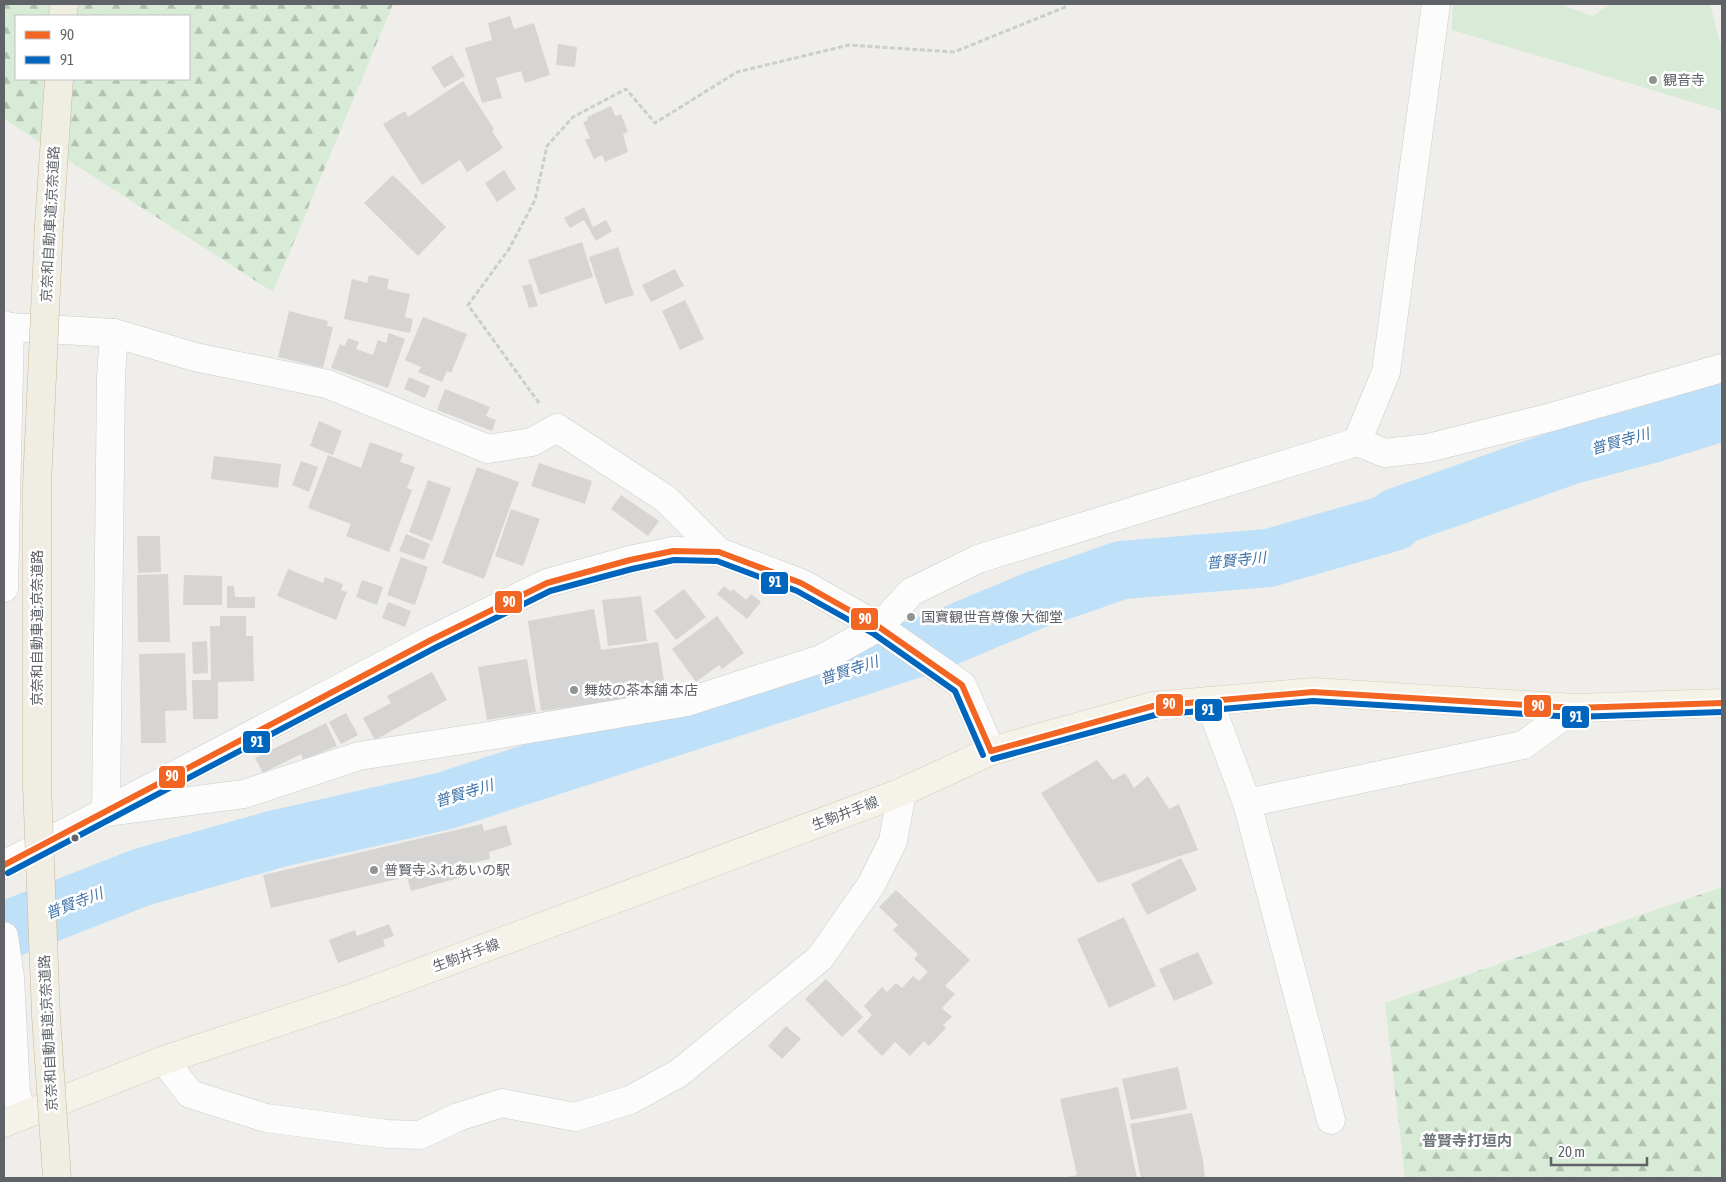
<svg xmlns="http://www.w3.org/2000/svg" width="1726" height="1182" viewBox="0 0 1726 1182" font-family="'Asap Condensed','Noto Sans JP',sans-serif">
	<style>
		.green { fill: #d8ebd6 }
		.forest { fill: url(#forest-firs); fill-rule: evenodd }
		.lines { fill: none; stroke-linecap: round; stroke-linejoin: round }
		.river { stroke: #bfe0f9; stroke-width: 58 }
		.building { fill: #d6d5d3 }
		.minor-casing { stroke: #cbcccc; stroke-width: 29 }
		.major-casing { stroke: #d7ceb8; stroke-width: 29 }
		.highway-casing { stroke: #c8b996; stroke-width: 29 }
		.path { stroke: #cacfcc; stroke-width: 3; stroke-dasharray: 5 2.5; stroke-linecap: butt }
		.minor { stroke: #fdfcfc; stroke-width: 28 }
		.major { stroke: #f4f2e9; stroke-width: 28 }
		.highway { stroke: #f0ede3; stroke-width: 28 }
		.highway-bridge-casing { stroke: #c8b996; stroke-width: 29; stroke-linecap: butt }
		.highway-bridge { stroke: #f0ede3; stroke-width: 28 }
		.bus-1-casing { stroke: #fff; stroke-width: 10 }
		.bus-2-casing { stroke: #fff; stroke-width: 10 }
		.bus-1 { stroke: #f26522; stroke-width: 6 }
		.bus-2 { stroke: #0065bd; stroke-width: 6 }
		.poi-dot { fill: #919496; stroke: #fff; stroke-width: 2 }
		.bus-dot { fill: #5f6368; stroke: #fff; stroke-width: 2 }
		.labels { text-anchor: middle; dominant-baseline: central; stroke-width: 5; stroke-linejoin: round; paint-order: stroke }
		.poi-label { font-size: 14px; fill: #5f6368; stroke: #fff; text-anchor: start }
		.street-label { font-size: 14px; fill: #5f6368; stroke: #fff }
		.water-label { font-size: 15px; font-style: italic; fill: #4174aa; stroke: #fff }
		.neighbourhood-label { font-size: 15px; font-weight: bold; fill: #70757a; stroke: #fff }
		.line-badge { stroke: #fff; stroke-width: 2 }
		.badge-label { font-size: 14px; text-anchor: middle; font-weight: bold; fill: #fff }
	</style>
	<defs>
		<pattern id="forest-firs" width="22" height="20" patternUnits="userSpaceOnUse" patternTransform="scale(1.25)"><rect width="22" height="20" fill="#d8ebd6"/><path d="M5 1l3.5 6h-7zM16 11l3.5 6h-7z" fill="#b2c2b1"/></pattern>
	</defs>
	<rect width="100%" height="100%" fill="#efeeea"/>
	<path class="green" d="M 1453,4 L 1559,4 L 1593,16 L 1611,4 L 1710,4 L 1722,50 L 1722,111 L 1452,30 Z"/>
	<g class="forest">
		<path d="M 4,4 L 393,4 L 273,292 L 4,119 ZM 16,16 L 189,16 L 189,79 L 16,79 Z"/>
		<path d="M 1722,887 L 1722,1178 L 1405,1178 L 1385,1003 Z"/>
	</g>
	<g class="lines">
		<path class="river" d="M 4,931 L 142,877 L 276,839 L 444,801 L 930,644 L 1035,600 L 1122,570 L 1269,558 L 1394,522 L 1396,517 L 1572,455 L 1648,435 L 1722,412"/>
	</g>
	<g class="building">
		<path d="M 510,16 L 514,29 L 534,23 L 550,75 L 525,83 L 521,71 L 496,78 L 502,98 L 482,103 L 465,48 L 492,40 L 488,23 Z"/>
		<path d="M 558,44 L 577,47 L 575,67 L 556,65 Z"/>
		<path d="M 452,55 L 465,76 L 444,88 L 431,67 Z"/>
		<path d="M 463,81 L 494,129 L 492,131 L 503,148 L 467,172 L 460,160 L 422,185 L 383,124 L 405,111 L 408,117 Z"/>
		<path d="M 611,106 L 615,116 L 621,114 L 628,132 L 623,134 L 628,152 L 605,162 L 602,155 L 594,159 L 585,140 L 590,138 L 583,122 L 588,120 L 587,117 Z"/>
		<path d="M 504,170 L 516,189 L 497,202 L 485,183 Z"/>
		<path d="M 393,175 L 446,227 L 418,256 L 364,203 Z"/>
		<path d="M 584,207 L 593,227 L 606,220 L 612,231 L 596,241 L 584,220 L 570,228 L 564,218 Z"/>
		<path d="M 582,242 L 593,277 L 540,295 L 528,260 Z"/>
		<path d="M 618,247 L 634,295 L 605,304 L 589,257 Z"/>
		<path d="M 675,269 L 684,286 L 651,302 L 642,285 Z"/>
		<path d="M 369,275 L 389,279 L 387,289 L 410,294 L 405,317 L 413,319 L 410,333 L 344,319 L 352,279 L 367,283 Z"/>
		<path d="M 531,284 L 538,306 L 529,308 L 522,286 Z"/>
		<path d="M 685,300 L 704,339 L 680,350 L 662,311 Z"/>
		<path d="M 289,311 L 328,321 L 327,326 L 333,327 L 323,368 L 278,357 Z"/>
		<path d="M 423,317 L 467,334 L 451,373 L 447,371 L 442,382 L 418,372 L 421,367 L 405,360 Z"/>
		<path d="M 389,333 L 405,339 L 388,388 L 331,368 L 340,344 L 345,346 L 348,338 L 359,342 L 356,349 L 373,355 L 378,340 L 386,343 Z"/>
		<path d="M 409,377 L 430,386 L 425,398 L 404,389 Z"/>
		<path d="M 445,389 L 490,407 L 486,416 L 496,420 L 492,431 L 437,410 Z"/>
		<path d="M 319,421 L 342,431 L 333,455 L 310,446 Z"/>
		<path d="M 370,442 L 403,454 L 400,462 L 415,467 L 407,488 L 412,490 L 389,552 L 346,536 L 351,524 L 308,508 L 328,455 L 361,468 Z"/>
		<path d="M 214,456 L 281,464 L 278,488 L 211,479 Z"/>
		<path d="M 301,461 L 318,467 L 309,492 L 292,485 Z"/>
		<path d="M 539,463 L 592,481 L 585,504 L 531,486 Z"/>
		<path d="M 477,467 L 519,482 L 484,579 L 442,563 Z"/>
		<path d="M 428,480 L 451,488 L 432,541 L 409,532 Z"/>
		<path d="M 621,495 L 659,521 L 648,536 L 611,509 Z"/>
		<path d="M 511,509 L 540,519 L 523,566 L 495,556 Z"/>
		<path d="M 406,534 L 430,544 L 424,560 L 399,551 Z"/>
		<path d="M 137,536 L 160,536 L 161,572 L 138,573 Z"/>
		<path d="M 401,557 L 428,567 L 415,605 L 387,595 Z"/>
		<path d="M 288,569 L 323,583 L 325,577 L 343,584 L 341,590 L 347,592 L 336,620 L 277,596 Z"/>
		<path d="M 168,574 L 170,642 L 138,642 L 137,575 Z"/>
		<path d="M 184,575 L 222,576 L 222,605 L 183,605 Z"/>
		<path d="M 362,580 L 383,587 L 377,605 L 356,597 Z"/>
		<path d="M 227,586 L 234,586 L 235,597 L 255,597 L 255,608 L 227,608 Z"/>
		<path d="M 724,586 L 731,592 L 733,589 L 746,600 L 751,594 L 761,602 L 747,619 L 717,594 Z"/>
		<path d="M 684,589 L 706,617 L 676,640 L 654,611 Z"/>
		<path d="M 641,596 L 647,641 L 608,646 L 602,600 Z"/>
		<path d="M 388,602 L 411,611 L 405,627 L 382,618 Z"/>
		<path d="M 594,609 L 601,650 L 658,642 L 667,700 L 618,700 L 541,711 L 528,621 Z"/>
		<path d="M 220,616 L 246,616 L 246,636 L 253,636 L 254,681 L 218,682 L 218,719 L 193,719 L 192,680 L 211,680 L 210,626 L 220,626 Z"/>
		<path d="M 717,616 L 744,653 L 722,669 L 719,665 L 696,682 L 672,649 Z"/>
		<path d="M 207,641 L 208,673 L 193,674 L 192,642 Z"/>
		<path d="M 185,653 L 187,710 L 165,711 L 166,743 L 141,743 L 139,654 Z"/>
		<path d="M 527,659 L 536,712 L 487,720 L 478,667 Z"/>
		<path d="M 432,672 L 447,700 L 375,740 L 363,718 L 391,703 L 387,696 Z"/>
		<path d="M 346,713 L 358,735 L 341,744 L 329,722 Z"/>
		<path d="M 326,723 L 337,746 L 303,760 L 301,754 L 263,773 L 255,758 Z"/>
		<path d="M 1097,760 L 1113,780 L 1125,773 L 1134,788 L 1148,776 L 1169,809 L 1179,804 L 1198,850 L 1098,883 L 1041,793 Z"/>
		<path d="M 482,824 L 484,831 L 506,825 L 512,845 L 489,852 L 490,859 L 463,865 L 466,876 L 411,891 L 407,877 L 271,908 L 263,875 Z"/>
		<path d="M 1181,858 L 1197,890 L 1147,915 L 1131,884 Z"/>
		<path d="M 896,890 L 970,960 L 945,986 L 955,994 L 942,1008 L 952,1017 L 943,1025 L 946,1028 L 929,1046 L 924,1041 L 910,1056 L 895,1042 L 882,1056 L 857,1031 L 872,1015 L 864,1006 L 882,987 L 887,992 L 896,983 L 902,988 L 913,976 L 919,981 L 928,972 L 914,959 L 918,954 L 893,930 L 898,925 L 879,907 Z"/>
		<path d="M 1124,917 L 1156,986 L 1109,1008 L 1077,939 Z"/>
		<path d="M 389,924 L 394,936 L 383,940 L 385,946 L 338,963 L 329,940 L 355,930 L 357,936 Z"/>
		<path d="M 1198,952 L 1213,984 L 1174,1001 L 1159,969 Z"/>
		<path d="M 826,979 L 863,1017 L 842,1037 L 805,999 Z"/>
		<path d="M 786,1026 L 801,1039 L 782,1059 L 768,1046 Z"/>
		<path d="M 1178,1067 L 1187,1109 L 1131,1120 L 1122,1079 Z"/>
		<path d="M 1118,1087 L 1137,1178 L 1063,1178 L 1077,1175 L 1060,1099 Z"/>
		<path d="M 1192,1113 L 1203,1160 L 1205,1178 L 1141,1178 L 1130,1124 Z"/>
	</g>
	<g class="lines">
		<g class="minor-casing">
			<g id="minor">
				<path d="M 4,325 L 10,327 L 114,333 L 195,357 L 327,384 L 488,449 L 532,442 L 557,428 L 666,499 L 719,552"/>
				<path d="M 114,333 L 111,377 L 106,812 L 244,794 L 359,756 L 488,736 L 687,702 L 821,659 L 879,627 L 911,592 L 978,559 L 1357,442 L 1385,453 L 1428,448 L 1548,418 L 1722,368"/>
				<path d="M 1357,442 L 1386,372 L 1436,4"/>
				<path d="M 4,588 L 10,327"/>
				<path d="M 1209,701 L 1247,803 L 1331,1120"/>
				<path d="M 1247,803 L 1523,745 L 1575,708"/>
				<path d="M 4,865 L 431,640 L 547,583 L 630,560 L 673,551 L 719,552 L 801,583 L 879,627 L 962,685 L 991,751"/>
				<path d="M 4,936 L 10,977 L 16,1093 L 23,1115"/>
				<path d="M 164,1060 L 190,1094 L 266,1118 L 387,1134 L 420,1135 L 458,1117 L 502,1103 L 575,1117 L 630,1100 L 679,1073 L 820,958 L 871,885 L 893,841 L 902,792"/>
			</g>
		</g>
		<g class="major-casing">
			<path id="major" d="M 4,1123 L 164,1060 L 351,998 L 902,792 L 991,751 L 1153,706 L 1313,692 L 1575,708 L 1722,703"/>
		</g>
		<g class="highway-casing">
			<g id="highway">
				<path d="M 63,16 L 64,4"/>
				<path d="M 49,225 L 59,79"/>
			</g>
		</g>
		<path class="path" d="M 539,403 L 468,305 L 509,249 L 535,200 L 547,146 L 573,117 L 626,89 L 655,123 L 737,72 L 849,45 L 954,52 L 1068,6"/>
		<use href="#minor" class="minor"/>
		<use href="#major" class="major"/>
		<use href="#highway" class="highway"/>
		<g class="highway-bridge-casing">
			<path id="highway-bridge" d="M 49,225 L 37,484 L 37,785 L 46,1016 L 57,1178"/>
		</g>
		<use href="#highway-bridge" class="highway-bridge"/>
		<g class="bus-1-casing">
			<g id="bus-1">
				<path d="M 991,751 L 1153,706 L 1313,692 L 1575,708 L 1722,703"/>
				<path d="M 4,865 L 431,640 L 547,583 L 630,560 L 673,551 L 719,552 L 801,583 L 879,627 L 962,685 L 991,751"/>
			</g>
		</g>
		<g class="bus-2-casing">
			<g id="bus-2">
				<path d="M 993,759 L 1155,715 L 1313,701 L 1574,717 L 1722,712"/>
				<path d="M 8,873 L 435,648 L 550,591 L 632,569 L 674,560 L 717,561 L 797,591 L 874,634 L 955,691 L 983,755"/>
			</g>
		</g>
		<use href="#bus-1" class="bus-1"/>
		<use href="#bus-2" class="bus-2"/>
	</g>
	<g class="poi-dot">
		<circle cx="1653" cy="80" r="5"/>
		<circle cx="911" cy="617" r="5"/>
		<circle cx="574" cy="690" r="5"/>
		<circle cx="374" cy="870" r="5"/>
	</g>
	<circle class="bus-dot" cx="75" cy="838" r="4.5"/>
	<g class="labels">
		<g class="poi-label">
			<text x="1663" y="80">観音寺</text>
			<text x="921" y="617">国寶観世音尊像 大御堂</text>
			<text x="584" y="690">舞妓の茶本舗 本店</text>
			<text x="384" y="870">普賢寺ふれあいの駅</text>
		</g>
		<g class="street-label">
			<text transform="translate(50 224) rotate(-87)">京奈和自動車道;京奈道路</text>
			<text transform="translate(37 628) rotate(-90)">京奈和自動車道;京奈道路</text>
			<text transform="translate(845 813) rotate(-21)">生駒井手線</text>
			<text transform="translate(466 955) rotate(-20)">生駒井手線</text>
			<text transform="translate(48 1033) rotate(-93)">京奈和自動車道;京奈道路</text>
		</g>
		<g class="water-label">
			<text transform="translate(1620 441) rotate(-16)">普賢寺川</text>
			<text transform="translate(1236 560) rotate(-6)">普賢寺川</text>
			<text transform="translate(849 670) rotate(-18)">普賢寺川</text>
			<text transform="translate(464 793) rotate(-17)">普賢寺川</text>
			<text transform="translate(74 903) rotate(-21)">普賢寺川</text>
		</g>
		<g class="neighbourhood-label">
			<text x="1467" y="1140">普賢寺打垣内</text>
		</g>
	</g>
	<g class="line-badge">
		<rect x="760" y="571" width="29" height="24" rx="5" fill="#0065bd"/>
		<rect x="494" y="590" width="29" height="24" rx="5" fill="#f26522"/>
		<rect x="850" y="607" width="29" height="24" rx="5" fill="#f26522"/>
		<rect x="1155" y="693" width="29" height="24" rx="5" fill="#f26522"/>
		<rect x="1523" y="694" width="29" height="24" rx="5" fill="#f26522"/>
		<rect x="1194" y="698" width="29" height="24" rx="5" fill="#0065bd"/>
		<rect x="1561" y="705" width="29" height="24" rx="5" fill="#0065bd"/>
		<rect x="242" y="730" width="29" height="24" rx="5" fill="#0065bd"/>
		<rect x="158" y="765" width="28" height="24" rx="5" fill="#f26522"/>
	</g>
	<g class="badge-label">
		<text x="775" y="587">91</text>
		<text x="509" y="607">90</text>
		<text x="865" y="624">90</text>
		<text x="1169" y="709">90</text>
		<text x="1538" y="711">90</text>
		<text x="1208" y="715">91</text>
		<text x="1576" y="722">91</text>
		<text x="257" y="747">91</text>
		<text x="172" y="781">90</text>
	</g>
	<rect width="1726" height="1182" fill="none" stroke="#5f6368" stroke-width="10"/>
	<rect x="15" y="15" width="175" height="65" fill="#ffffff" stroke="#bfc1c3"/>
	<rect x="25" y="31" width="25" height="8" fill="#f26522" stroke="#bfc1c3"/>
	<text x="60" y="40" font-size="15" fill="#5f6368">90</text>
	<rect x="25" y="56" width="25" height="8" fill="#0065bd" stroke="#bfc1c3"/>
	<text x="60" y="65" font-size="15" fill="#5f6368">91</text>
	<path d="M1551 1157v8h96v-8" fill="none" stroke="#5f6368" stroke-width="2.5"/>
	<text x="1558" y="1157" font-size="15" fill="#5f6368" stroke="#ffffff" stroke-width="4" paint-order="stroke">20 m</text>
</svg>
